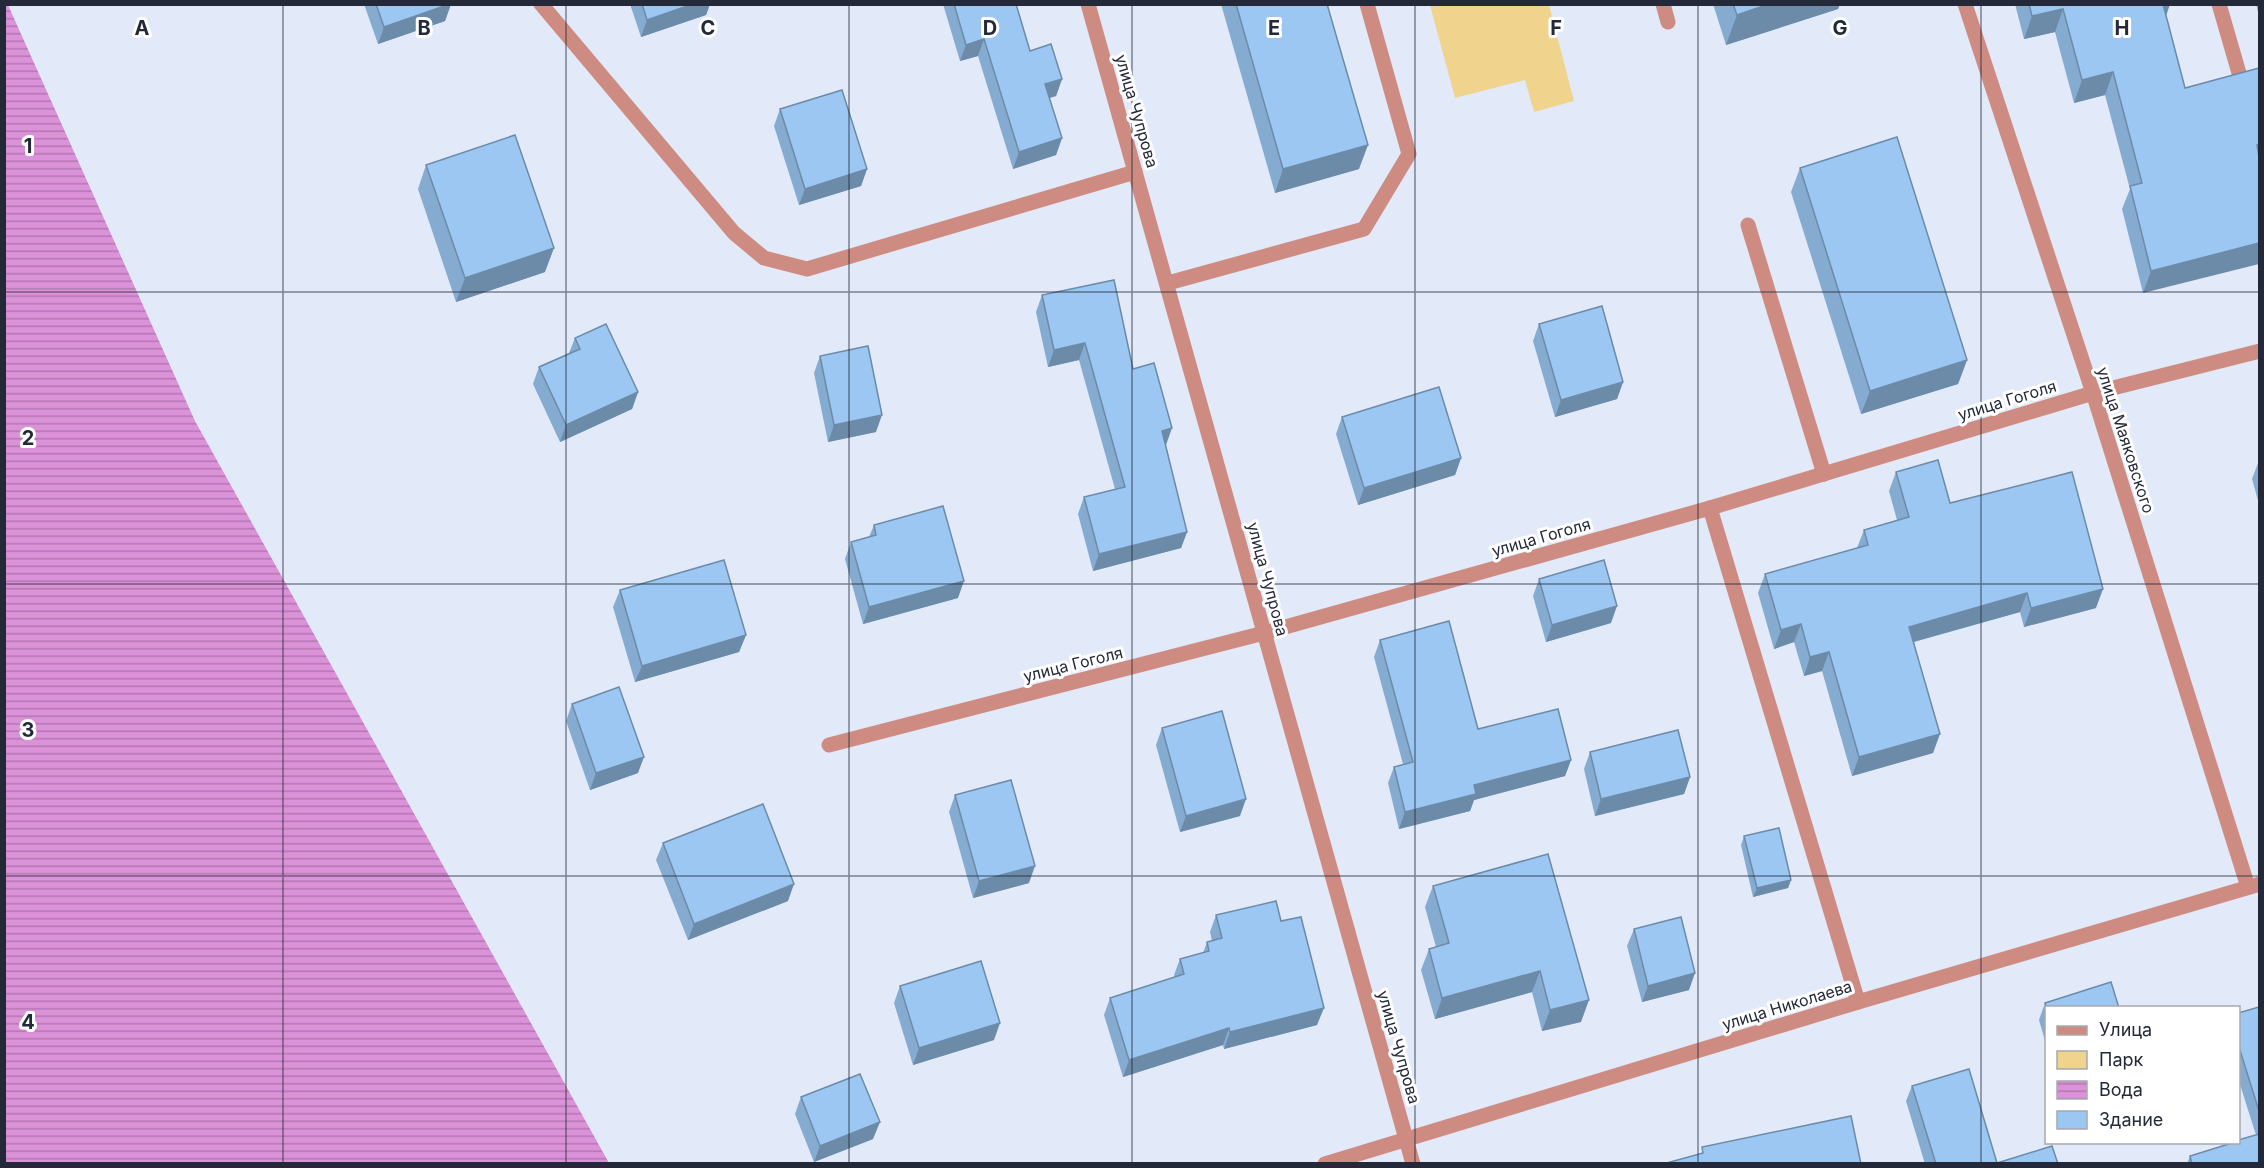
<svg xmlns="http://www.w3.org/2000/svg" width="2264" height="1168" viewBox="0 0 2264 1168" font-family="Inter,sans-serif">
	<style>
		.green { fill: #f0d48e }
		.water { fill: url(#water-rules) }
		.lines { fill: none; stroke-linecap: round; stroke-linejoin: round }
		.service { stroke: #ce8b81; stroke-width: 15 }
		.minor { stroke: #ce8b81; stroke-width: 15 }
		.tertiary { stroke: #ce8b81; stroke-width: 15 }
		.wall { fill: #85abd0 }
		.shaded-wall { fill: #6c8ba9 }
		.building { fill: #9bc7f2; stroke: #6c8ba9; stroke-width: 1.5 }
		.grid { fill: none; stroke: #232938; stroke-width: 1.5; stroke-opacity: 0.55 }
		.labels { text-anchor: middle; dominant-baseline: central; stroke-width: 6; stroke-linejoin: round; paint-order: stroke }
		.street-label { font-size: 16px; fill: #232938; stroke: #fff }
		.grid-label { font-size: 20px; text-anchor: middle; font-weight: bold; fill: #232938; stroke: #fff; stroke-width: 6; stroke-linejoin: round; paint-order: stroke }
	</style>
	<defs>
		<pattern id="water-rules" width="6" height="5" patternUnits="userSpaceOnUse" patternTransform="scale(1.5)"><rect width="6" height="5" fill="#dc92d8"/><path d="M0 2.5h6" fill="none" stroke="#b277b0"/></pattern>
	</defs>
	<rect width="100%" height="100%" fill="#e2e9f9"/>
	<path class="green" d="M 1430,5 L 1549,5 L 1574,101 L 1534,112 L 1525,80 L 1455,98 Z"/>
	<path class="water" d="M 8,5 L 195,421 L 609,1163 L 5,1163 L 4,5 Z"/>
	<g class="lines">
		<g class="service">
			<path d="M 1663,4 L 1668,22"/>
			<path d="M 2219,4 L 2241,80"/>
			<path d="M 1748,225 L 1824,474"/>
			<path d="M 1168,283 L 1364,229 L 1409,154 L 1367,4"/>
			<path d="M 1710,508 L 1858,1002"/>
		</g>
		<g class="minor">
			<path d="M 541,4 L 734,233 L 764,258 L 807,269 L 1135,172"/>
			<path d="M 1965,4 L 2093,393 L 2248,887"/>
			<path d="M 829,745 L 1264,633 L 1710,508 L 2093,393 L 2260,351"/>
			<path d="M 1325,1164 L 1858,1002 L 2260,884"/>
		</g>
		<path class="tertiary" d="M 1088,4 L 1413,1164"/>
	</g>
	<g class="wall">
		<path d="M 364,4 L 451,4 L 445,21 L 378,44 Z"/>
		<path d="M 630,4 L 710,4 L 706,15 L 641,37 Z"/>
		<path d="M 943,4 L 1016,4 L 1030,51 L 1062,79 L 1056,96 L 1049,98 L 1062,138 L 1056,155 L 1013,169 L 978,56 L 960,61 Z"/>
		<path d="M 1221,4 L 1327,4 L 1359,169 L 1275,193 Z"/>
		<path d="M 1713,4 L 1840,4 L 1838,9 L 1726,45 Z"/>
		<path d="M 2015,4 L 2170,4 L 2166,16 L 2185,88 L 2259,68 L 2143,293 L 2122,209 L 2130,189 L 2105,95 L 2074,103 L 2055,32 L 2024,39 Z"/>
		<path d="M 2256,4 L 2259,4 L 2259,16 Z"/>
		<path d="M 780,109 L 867,169 L 861,186 L 799,205 L 774,126 Z"/>
		<path d="M 426,165 L 545,272 L 456,302 L 418,189 Z"/>
		<path d="M 1800,168 L 1967,360 L 1958,384 L 1861,414 L 1791,192 Z"/>
		<path d="M 1042,295 L 1133,369 L 1166,445 L 1187,532 L 1181,548 L 1093,571 L 1078,514 L 1084,497 L 1115,489 L 1079,360 L 1048,367 L 1036,312 Z"/>
		<path d="M 1539,324 L 1623,382 L 1617,399 L 1555,417 L 1533,341 Z"/>
		<path d="M 575,338 L 638,392 L 632,409 L 560,442 L 533,384 L 539,367 L 569,353 Z"/>
		<path d="M 820,356 L 876,432 L 828,442 L 814,373 Z"/>
		<path d="M 1342,417 L 1461,458 L 1455,475 L 1358,505 L 1336,434 Z"/>
		<path d="M 2259,462 L 2259,504 L 2252,479 L 2258,463 Z"/>
		<path d="M 1896,472 L 1950,503 L 2096,608 L 2024,627 L 2020,612 L 1914,642 L 1933,753 L 1852,776 L 1822,671 L 1804,676 L 1794,642 L 1774,649 L 1758,593 L 1765,574 L 1857,548 L 1864,530 L 1897,520 L 1889,491 Z"/>
		<path d="M 874,525 L 958,598 L 863,624 L 845,559 L 851,542 L 869,537 Z"/>
		<path d="M 1539,579 L 1611,623 L 1546,642 L 1533,596 Z"/>
		<path d="M 620,590 L 746,635 L 739,652 L 635,682 L 613,607 Z"/>
		<path d="M 1380,640 L 1478,729 L 1571,760 L 1565,776 L 1474,800 L 1470,811 L 1399,829 L 1388,783 L 1394,767 L 1403,764 L 1374,657 Z"/>
		<path d="M 572,704 L 638,773 L 590,790 L 566,721 Z"/>
		<path d="M 1162,728 L 1240,816 L 1180,832 L 1156,745 Z"/>
		<path d="M 1590,752 L 1690,777 L 1684,794 L 1595,816 L 1584,769 Z"/>
		<path d="M 955,795 L 1029,883 L 973,898 L 949,812 Z"/>
		<path d="M 1744,836 L 1791,880 L 1788,888 L 1753,897 L 1741,845 Z"/>
		<path d="M 663,843 L 788,901 L 688,940 L 656,860 Z"/>
		<path d="M 1548,854 L 1581,1022 L 1542,1031 L 1532,992 L 1435,1019 L 1421,970 L 1429,949 L 1436,947 L 1425,907 L 1433,886 Z"/>
		<path d="M 1216,915 L 1281,921 L 1317,1025 L 1224,1049 L 1223,1045 L 1123,1077 L 1104,1015 L 1110,998 L 1175,977 L 1174,975 L 1180,959 L 1203,953 L 1207,942 L 1212,941 L 1210,932 Z"/>
		<path d="M 1634,929 L 1689,990 L 1642,1002 L 1627,946 Z"/>
		<path d="M 900,986 L 994,1040 L 913,1065 L 894,1003 Z"/>
		<path d="M 2045,1003 L 2046,1008 L 2046,1044 L 2039,1020 Z"/>
		<path d="M 2259,1007 L 2259,1164 L 2187,1164 L 2190,1156 L 2256,1135 L 2238,1078 L 2238,1013 Z"/>
		<path d="M 1912,1086 L 1997,1163 L 2058,1164 L 1925,1164 L 1906,1101 Z"/>
		<path d="M 801,1097 L 873,1139 L 814,1162 L 795,1114 Z"/>
	</g>
	<g class="shaded-wall">
		<path d="M 451,4 L 445,21 L 378,44 L 384,27 Z"/>
		<path d="M 693,4 L 710,4 L 706,15 L 641,37 L 647,20 Z"/>
		<path d="M 1769,4 L 1840,4 L 1838,9 L 1726,45 L 1737,15 Z"/>
		<path d="M 2161,4 L 2170,4 L 2164,21 Z"/>
		<path d="M 2063,9 L 2055,32 L 2024,39 L 2032,16 Z"/>
		<path d="M 984,39 L 978,56 L 960,61 L 966,45 Z"/>
		<path d="M 2113,72 L 2105,95 L 2074,103 L 2082,80 Z"/>
		<path d="M 1062,79 L 1056,96 L 1039,101 L 1045,84 Z"/>
		<path d="M 1062,138 L 1056,155 L 1013,169 L 1019,152 Z"/>
		<path d="M 1368,145 L 1359,169 L 1275,193 L 1283,169 Z"/>
		<path d="M 867,169 L 861,186 L 799,205 L 805,189 Z"/>
		<path d="M 2259,243 L 2259,264 L 2143,293 L 2151,271 Z"/>
		<path d="M 554,248 L 545,272 L 456,302 L 465,278 Z"/>
		<path d="M 1085,343 L 1079,360 L 1048,367 L 1054,350 Z"/>
		<path d="M 1967,360 L 1958,384 L 1861,414 L 1870,391 Z"/>
		<path d="M 1623,382 L 1617,399 L 1555,417 L 1561,400 Z"/>
		<path d="M 638,392 L 632,409 L 560,442 L 566,425 Z"/>
		<path d="M 882,415 L 876,432 L 828,442 L 834,425 Z"/>
		<path d="M 1172,428 L 1166,445 L 1156,448 L 1162,431 Z"/>
		<path d="M 1461,458 L 1455,475 L 1358,505 L 1364,488 Z"/>
		<path d="M 1187,532 L 1181,548 L 1093,571 L 1099,554 Z"/>
		<path d="M 964,581 L 958,598 L 863,624 L 869,607 Z"/>
		<path d="M 2103,589 L 2096,608 L 2024,627 L 2031,608 Z"/>
		<path d="M 2027,593 L 2020,612 L 1902,645 L 1909,627 Z"/>
		<path d="M 1617,606 L 1611,623 L 1546,642 L 1552,625 Z"/>
		<path d="M 1801,624 L 1794,642 L 1774,649 L 1781,630 Z"/>
		<path d="M 746,635 L 739,652 L 635,682 L 642,666 Z"/>
		<path d="M 1829,652 L 1822,671 L 1804,676 L 1810,657 Z"/>
		<path d="M 1940,734 L 1933,753 L 1852,776 L 1859,757 Z"/>
		<path d="M 644,757 L 638,773 L 590,790 L 596,773 Z"/>
		<path d="M 1571,760 L 1565,776 L 1474,800 L 1470,811 L 1399,829 L 1405,812 L 1474,785 Z"/>
		<path d="M 1690,777 L 1684,794 L 1595,816 L 1601,799 Z"/>
		<path d="M 1246,799 L 1240,816 L 1180,832 L 1186,816 Z"/>
		<path d="M 1035,866 L 1029,883 L 973,898 L 979,881 Z"/>
		<path d="M 1791,880 L 1788,888 L 1753,897 L 1757,888 Z"/>
		<path d="M 794,884 L 788,901 L 688,940 L 694,924 Z"/>
		<path d="M 1540,971 L 1532,992 L 1435,1019 L 1442,998 Z"/>
		<path d="M 1695,973 L 1689,990 L 1642,1002 L 1648,986 Z"/>
		<path d="M 1589,1000 L 1581,1022 L 1542,1031 L 1550,1010 Z"/>
		<path d="M 1324,1008 L 1317,1025 L 1224,1049 L 1230,1032 Z"/>
		<path d="M 1000,1023 L 994,1040 L 913,1065 L 919,1048 Z"/>
		<path d="M 1229,1028 L 1223,1045 L 1123,1077 L 1129,1060 Z"/>
		<path d="M 880,1122 L 873,1139 L 814,1162 L 820,1146 Z"/>
	</g>
	<g class="building">
		<path d="M 376,4 L 450,4 L 384,27 Z"/>
		<path d="M 642,4 L 693,4 L 647,20 Z"/>
		<path d="M 954,4 L 1016,4 L 1030,51 L 1051,44 L 1062,79 L 1045,84 L 1062,138 L 1019,152 L 984,39 L 966,45 Z"/>
		<path d="M 1236,4 L 1327,4 L 1368,145 L 1283,169 Z"/>
		<path d="M 1733,4 L 1769,4 L 1737,15 Z"/>
		<path d="M 2029,4 L 2163,4 L 2185,88 L 2259,68 L 2259,145 L 2257,145 L 2259,157 L 2259,243 L 2151,271 L 2130,186 L 2142,183 L 2113,72 L 2082,80 L 2063,9 L 2032,16 Z"/>
		<path d="M 842,90 L 867,169 L 805,189 L 780,109 Z"/>
		<path d="M 515,135 L 554,248 L 465,278 L 426,165 Z"/>
		<path d="M 1897,137 L 1967,360 L 1870,391 L 1800,168 Z"/>
		<path d="M 1114,280 L 1133,369 L 1154,363 L 1172,428 L 1162,431 L 1187,532 L 1099,554 L 1084,497 L 1125,487 L 1085,343 L 1054,350 L 1042,295 Z"/>
		<path d="M 1602,306 L 1623,382 L 1561,400 L 1539,324 Z"/>
		<path d="M 606,324 L 638,392 L 566,425 L 539,367 L 580,349 L 575,338 Z"/>
		<path d="M 868,346 L 882,415 L 834,425 L 820,356 Z"/>
		<path d="M 1439,387 L 1461,458 L 1364,488 L 1342,417 Z"/>
		<path d="M 1938,460 L 1950,503 L 2072,472 L 2103,589 L 2031,608 L 2027,593 L 1909,627 L 1940,734 L 1859,757 L 1829,652 L 1810,657 L 1801,624 L 1781,630 L 1765,574 L 1868,545 L 1864,530 L 1909,517 L 1896,472 Z"/>
		<path d="M 943,506 L 964,581 L 869,607 L 851,542 L 876,535 L 874,525 Z"/>
		<path d="M 724,560 L 746,635 L 642,666 L 620,590 Z"/>
		<path d="M 1604,560 L 1617,606 L 1552,625 L 1539,579 Z"/>
		<path d="M 1449,621 L 1478,729 L 1558,709 L 1571,760 L 1474,785 L 1476,794 L 1405,812 L 1394,767 L 1413,762 L 1380,640 Z"/>
		<path d="M 619,687 L 644,757 L 596,773 L 572,704 Z"/>
		<path d="M 1222,711 L 1246,799 L 1186,816 L 1162,728 Z"/>
		<path d="M 1678,730 L 1690,777 L 1601,799 L 1590,752 Z"/>
		<path d="M 1011,780 L 1035,866 L 979,881 L 955,795 Z"/>
		<path d="M 763,804 L 794,884 L 694,924 L 663,843 Z"/>
		<path d="M 1779,828 L 1791,880 L 1757,888 L 1744,836 Z"/>
		<path d="M 1548,854 L 1589,1000 L 1550,1010 L 1540,971 L 1442,998 L 1429,949 L 1449,943 L 1433,886 Z"/>
		<path d="M 1276,901 L 1281,921 L 1301,917 L 1324,1008 L 1230,1032 L 1229,1028 L 1129,1060 L 1110,998 L 1184,974 L 1180,959 L 1209,951 L 1207,942 L 1222,938 L 1216,915 Z"/>
		<path d="M 1681,917 L 1695,973 L 1648,986 L 1634,929 Z"/>
		<path d="M 981,961 L 1000,1023 L 919,1048 L 900,986 Z"/>
		<path d="M 2111,982 L 2119,1008 L 2047,1008 L 2045,1003 Z"/>
		<path d="M 2259,1007 L 2259,1111 L 2238,1044 L 2238,1013 Z"/>
		<path d="M 1969,1069 L 1997,1163 L 2052,1146 L 2058,1164 L 1936,1164 L 1912,1086 Z"/>
		<path d="M 860,1074 L 880,1122 L 820,1146 L 801,1097 Z"/>
		<path d="M 1851,1116 L 1861,1164 L 1663,1164 L 1703,1153 L 1702,1147 Z"/>
		<path d="M 2259,1134 L 2259,1164 L 2192,1164 L 2190,1156 L 2232,1143 L 2238,1143 L 2238,1140 Z"/>
	</g>
	<path class="grid" d="M 283,4 L 283,1164M 566,4 L 566,1164M 849,4 L 849,1164M 1132,4 L 1132,1164M 1415,4 L 1415,1164M 1698,4 L 1698,1164M 1981,4 L 1981,1164M 4,292 L 2260,292M 4,584 L 2260,584M 4,876 L 2260,876"/>
	<g class="labels">
		<g class="street-label">
			<text transform="translate(1137 111) rotate(74)">улица Чупрова</text>
			<text transform="translate(2007 400) rotate(-17)">улица Гоголя</text>
			<text transform="translate(2126 440) rotate(72)">улица Маяковского</text>
			<text transform="translate(1541 537) rotate(-16)">улица Гоголя</text>
			<text transform="translate(1268 579) rotate(75)">улица Чупрова</text>
			<text transform="translate(1073 664) rotate(-14)">улица Гоголя</text>
			<text transform="translate(1787 1005) rotate(-17)">улица Николаева</text>
			<text transform="translate(1399 1047) rotate(74)">улица Чупрова</text>
		</g>
	</g>
	<g class="grid-label">
		<text x="142" y="35">A</text>
		<text x="424" y="35">B</text>
		<text x="708" y="35">C</text>
		<text x="990" y="35">D</text>
		<text x="1274" y="35">E</text>
		<text x="1556" y="35">F</text>
		<text x="1840" y="35">G</text>
		<text x="2122" y="35">H</text>
		<text x="28" y="153">1</text>
		<text x="28" y="445">2</text>
		<text x="28" y="737">3</text>
		<text x="28" y="1029">4</text>
	</g>
	<rect width="2264" height="1168" fill="none" stroke="#232938" stroke-width="12"/>
	<rect x="2045" y="1006" width="195" height="138" fill="#ffffff" stroke="#a7a9af" stroke-width="1.5"/>
	<rect x="2057" y="1026" width="30" height="9" fill="#ce8b81" stroke="#a7a9af" stroke-width="1.5"/>
	<text x="2099" y="1036" font-size="18" fill="#232938">Улица</text>
	<rect x="2057" y="1051" width="30" height="18" fill="#f0d48e" stroke="#a7a9af" stroke-width="1.5"/>
	<text x="2099" y="1066" font-size="18" fill="#232938">Парк</text>
	<rect x="2057" y="1081" width="30" height="18" fill="url(#water-rules)" stroke="#a7a9af" stroke-width="1.5"/>
	<text x="2099" y="1096" font-size="18" fill="#232938">Вода</text>
	<rect x="2057" y="1111" width="30" height="18" fill="#9bc7f2" stroke="#a7a9af" stroke-width="1.5"/>
	<text x="2099" y="1126" font-size="18" fill="#232938">Здание</text>
</svg>
